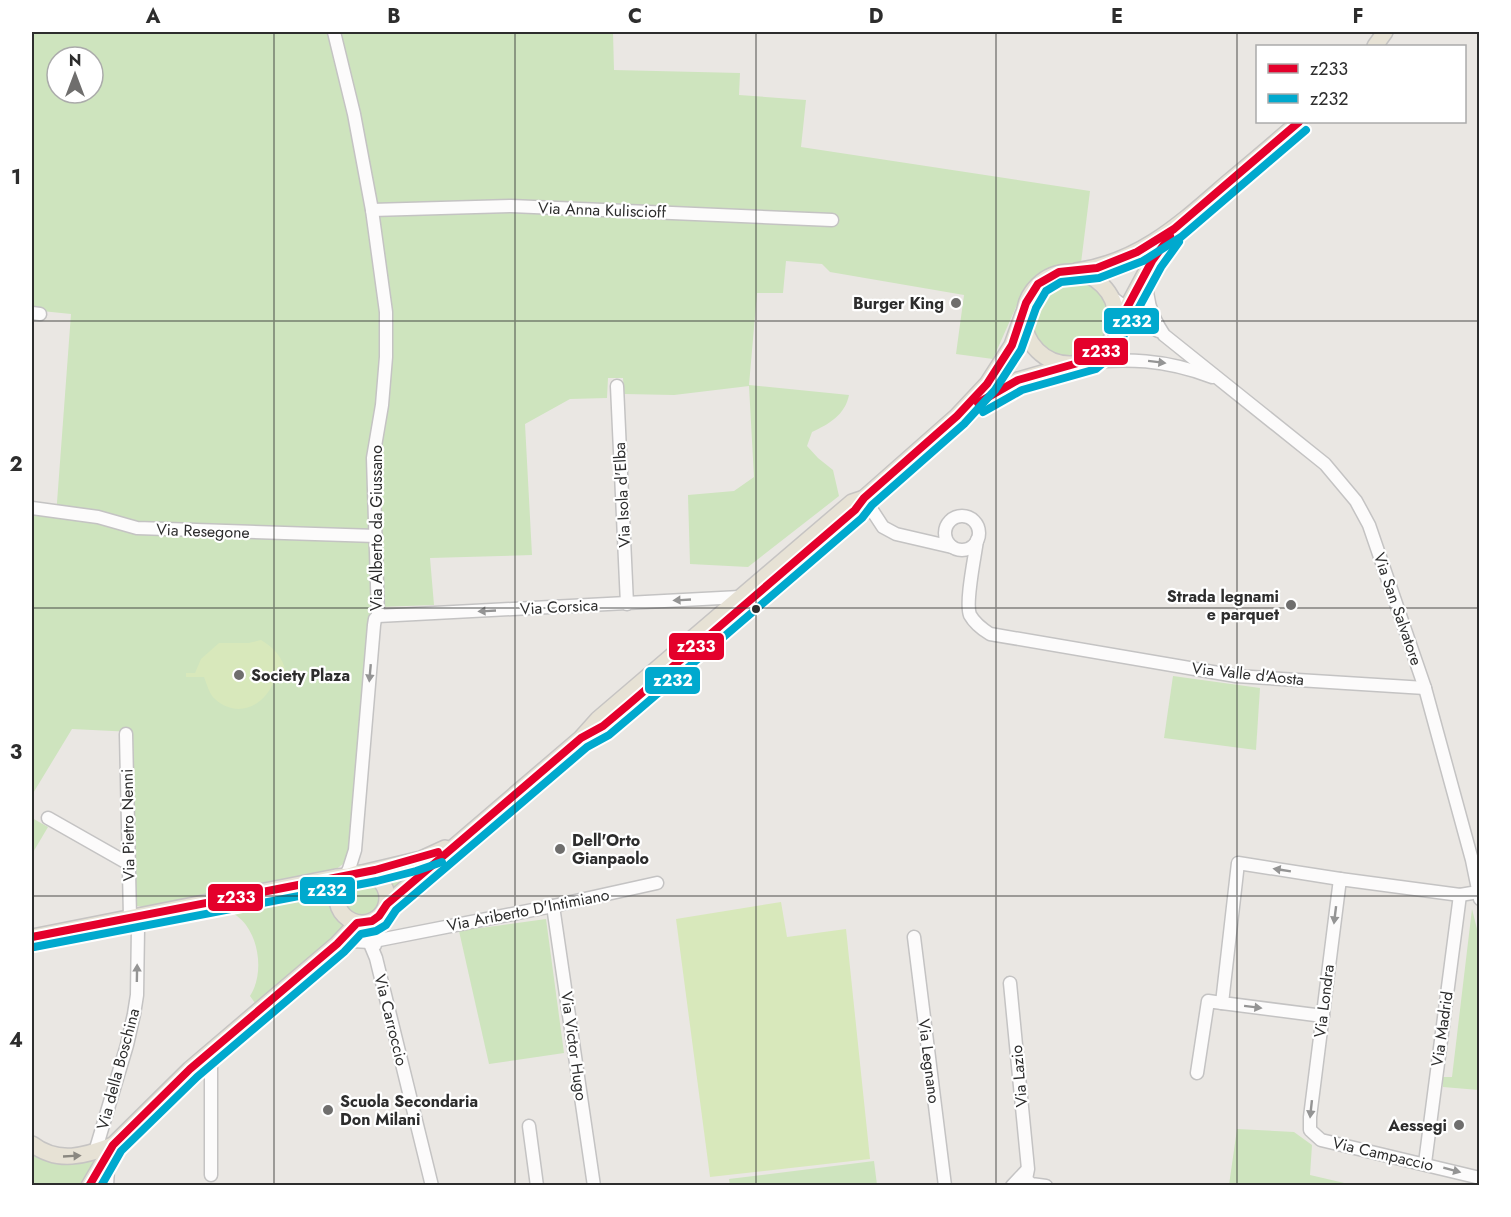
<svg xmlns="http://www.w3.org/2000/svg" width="1511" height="1217" viewBox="0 0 1511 1217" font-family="Jost,sans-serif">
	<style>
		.green { fill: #cee4be; fill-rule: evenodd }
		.pitch { fill: #d8e8bb }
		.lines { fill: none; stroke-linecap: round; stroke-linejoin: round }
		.minor-casing { stroke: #c4c3c3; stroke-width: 15 }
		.major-casing { stroke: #c6c4c3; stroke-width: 18 }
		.minor { stroke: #fcfbfb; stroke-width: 12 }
		.major { stroke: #e7e2d5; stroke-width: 15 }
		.bus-1-casing { stroke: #fff; stroke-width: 12 }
		.bus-2-casing { stroke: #fff; stroke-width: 12 }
		.bus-1 { stroke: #e4002b; stroke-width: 8 }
		.bus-2 { stroke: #00a9ce; stroke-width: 8 }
		.oneway { fill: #949494 }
		.oneway2 { fill: #8a8881 }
		.grid { fill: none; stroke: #2d2d2d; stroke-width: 1.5; stroke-opacity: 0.55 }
		.poi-dot { fill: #6f6e6d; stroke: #fff; stroke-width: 2 }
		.bus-dot { fill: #2d2d2d; stroke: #fff; stroke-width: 2 }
		.labels { text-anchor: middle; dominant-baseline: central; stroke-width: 4.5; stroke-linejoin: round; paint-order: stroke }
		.street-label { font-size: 16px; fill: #2d2d2d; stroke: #fff }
		.poi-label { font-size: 16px; font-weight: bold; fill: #2d2d2d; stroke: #fff; text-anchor: end }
		.line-badge { stroke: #fff; stroke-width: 2 }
		.badge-label { font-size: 16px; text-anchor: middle; font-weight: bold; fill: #fff }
		.neatline { fill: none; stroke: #2d2d2d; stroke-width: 2 }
		.grid-label { font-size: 20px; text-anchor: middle; font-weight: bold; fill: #2d2d2d }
	</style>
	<rect width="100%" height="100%" fill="#eae7e3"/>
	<g class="green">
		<path d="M 32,32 L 613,32 L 614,70 L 740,73 L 739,95 L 806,100 L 801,147 L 1090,191 L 1081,263 L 1047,270 L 1024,289 L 993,359 L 956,354 L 964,295 L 830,272 L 822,264 L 786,261 L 783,293 L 757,293 L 749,385 L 849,395 C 845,415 829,424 812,432 L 807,446 L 818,458 L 833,470 L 839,496 L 748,567 L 690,564 L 688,495 L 734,491 L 754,477 L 749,386 L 674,395 L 624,394 L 623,378 L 608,378 L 607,398 L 570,399 L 525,424 L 532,555 L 430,558 L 434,605 L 380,607 L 369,627 L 348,856 L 343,864 L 335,870 L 143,907 L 137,906 L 134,900 L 133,732 L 72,729 L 32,795 L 32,515 L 56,516 L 71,314 L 32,310 ZM 57,57 L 93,57 L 93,93 L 57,93 Z"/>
		<circle cx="1070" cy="318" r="39"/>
		<path d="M 1173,676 L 1260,688 L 1256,750 L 1164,738 Z"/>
		<path d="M 32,818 L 48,827 L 32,854 Z"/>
		<path d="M 442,852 L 392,896 C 390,886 385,878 377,872 Z"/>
		<circle cx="362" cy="898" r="20"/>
		<path d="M 333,885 C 329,908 332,911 349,926 L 255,1003 L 250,996 C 263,976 260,944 246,925 C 241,918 234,914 228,909 L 228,905 Z"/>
		<path d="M 1472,909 L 1480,941 L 1479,1090 L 1443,1087 L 1443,1077 L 1452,1077 Z"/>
		<path d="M 546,919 L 564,1053 L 489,1064 L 459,931 Z"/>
		<path d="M 1237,1129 L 1294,1132 L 1312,1145 L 1310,1175 L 1353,1185 L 1229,1185 Z"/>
		<path d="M 32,1151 L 98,1156 L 84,1185 L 32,1186 Z"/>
		<path d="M 874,1161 L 877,1185 L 730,1185 L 729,1179 Z"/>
	</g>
	<g class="pitch">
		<path d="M 261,640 C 274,648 283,657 286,673 L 292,673 L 292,677 L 275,678 C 267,705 238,720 215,699 C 209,694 207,684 204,677 L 186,677 L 186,673 L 195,673 L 201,659 L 219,643 L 249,643 Z"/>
		<path d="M 781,902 L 787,937 L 846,929 L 870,1159 L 710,1177 L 676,919 Z"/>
	</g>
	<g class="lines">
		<g class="minor-casing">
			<g id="minor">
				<path d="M 334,32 L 354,114 L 372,210 L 386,312 L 386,357 L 382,405 L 373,458 L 378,616 L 375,619 L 374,625 L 355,850 L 349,869 L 343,881"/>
				<path d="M 372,210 L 511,206 L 832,220"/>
				<path d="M 1147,272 C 1145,297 1150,314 1164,335 L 1325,464 L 1356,501 L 1369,525 L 1425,688 L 1472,860 L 1480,899"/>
				<path d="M 1110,296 L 1158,331"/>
				<path d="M 32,313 L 40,314"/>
				<path d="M 1078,363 C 1127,358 1165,359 1212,377"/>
				<path d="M 617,386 L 627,604"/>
				<path d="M 864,498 L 883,527 L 896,534 L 952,547"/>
				<path d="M 32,508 L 98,517 L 137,528 L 376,536"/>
				<circle cx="962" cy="533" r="17"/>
				<path d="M 977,540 C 975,556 965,602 970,615 C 975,624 982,629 990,634 L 1236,676 L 1425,688"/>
				<path d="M 378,616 L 740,597"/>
				<path d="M 48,818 L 129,864"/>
				<path d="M 1478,892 L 1460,895 L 1340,879 L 1310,1117 L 1310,1130 L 1321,1140 L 1480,1178"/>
				<path d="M 553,906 L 594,1186"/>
				<path d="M 358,923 L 366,934 L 376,958 L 432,1186"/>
				<path d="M 914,937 L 945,1186"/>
				<path d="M 337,944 L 353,941 L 369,942 L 553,906 L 657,883"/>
				<path d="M 375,945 L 379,917"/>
				<path d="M 1010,983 L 1028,1169 L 1026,1179 L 1031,1184 L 1046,1186"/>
				<path d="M 1323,1016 L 1222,1003 L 1238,863 L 1340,879"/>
				<path d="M 203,1057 L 211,1067 L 211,1175"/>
				<path d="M 1197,1073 L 1208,1001 L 1222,1003"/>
				<path d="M 529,1126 L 537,1186"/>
				<path d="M 95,1152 L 127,1045 L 134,1014 L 137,995 L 138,928 L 130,917 L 126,734"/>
				<path d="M 104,1159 L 108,1168 L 107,1186"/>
				<path d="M 1425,1163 L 1460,895"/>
				<path d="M 1012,1186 L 1027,1170"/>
			</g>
		</g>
		<g class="major-casing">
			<g id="major">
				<path d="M 1375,46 L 1385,32"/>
				<path d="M 1076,271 C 1139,262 1179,225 1225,185 C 1250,164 1275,143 1299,122"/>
				<circle cx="1070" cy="318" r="46"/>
				<path d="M 1116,328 L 1152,261 L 1171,235"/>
				<path d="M 974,406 L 1018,380 L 1067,366"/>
				<path d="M 859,504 L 864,498 L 957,416 L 987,384 L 1012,345 L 1023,314"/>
				<circle cx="362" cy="898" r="25"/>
				<path d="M 362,873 L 421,859 L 445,848"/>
				<path d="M 387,904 L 581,738 L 598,719 L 852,502 L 864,498"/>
				<path d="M 32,937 L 336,877 L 350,876"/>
				<path d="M 32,1144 C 58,1164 85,1156 113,1145"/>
				<path d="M 89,1186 L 113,1145 L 190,1069 L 337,944 L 357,923"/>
			</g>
		</g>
		<use href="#minor" class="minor"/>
		<use href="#major" class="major"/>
		<g class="bus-1-casing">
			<g id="bus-1">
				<path d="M 978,403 L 1018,380 L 1092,359 L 1106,347 L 1152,261 L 1170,236"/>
				<path d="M 32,937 L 375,870 L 438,852"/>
				<path d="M 89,1186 L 113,1145 L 190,1069 L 337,944 L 357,923 L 372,921 L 379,916 L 387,904 L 581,738 L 603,726 L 628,705 L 855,510 L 864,498 L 957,416 L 987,384 L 1012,345 L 1026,303 L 1038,284 L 1059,272 L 1097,268 L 1137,252 L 1174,229 L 1299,122"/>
			</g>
		</g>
		<g class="bus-2-casing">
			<g id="bus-2">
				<path d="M 983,412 L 1022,390 L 1096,369 L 1113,355 L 1161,267 L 1179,242"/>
				<path d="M 34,947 L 377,881 L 416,871 L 442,862"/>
				<path d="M 101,1186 L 121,1151 L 197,1077 L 344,952 L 361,934 L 376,931 L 386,925 L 396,910 L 587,747 L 609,735 L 635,713 L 862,518 L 872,505 L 964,424 L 995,390 L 1021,350 L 1036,308 L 1046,291 L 1061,282 L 1099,278 L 1143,261 L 1181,237 L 1306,130"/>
			</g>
		</g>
		<use href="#bus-1" class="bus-1"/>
		<use href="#bus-2" class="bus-2"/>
	</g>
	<defs><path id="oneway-solid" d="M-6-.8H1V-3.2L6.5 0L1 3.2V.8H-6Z" transform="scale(1.5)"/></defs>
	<g class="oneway">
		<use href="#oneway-solid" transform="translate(1157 362) rotate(7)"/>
		<use href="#oneway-solid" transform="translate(682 600) rotate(177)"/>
		<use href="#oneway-solid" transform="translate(487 611) rotate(177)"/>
		<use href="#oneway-solid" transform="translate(370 673) rotate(95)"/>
		<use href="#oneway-solid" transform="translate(1282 870) rotate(-171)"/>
		<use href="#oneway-solid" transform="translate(1335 915) rotate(97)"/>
		<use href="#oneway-solid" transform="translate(137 973) rotate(-89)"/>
		<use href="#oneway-solid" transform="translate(1253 1007) rotate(7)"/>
		<use href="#oneway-solid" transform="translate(1311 1109) rotate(96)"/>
		<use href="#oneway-solid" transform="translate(1452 1170) rotate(15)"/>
	</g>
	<use class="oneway2" href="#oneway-solid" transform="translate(72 1156) rotate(-3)"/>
	<path class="grid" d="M 274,32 L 274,1186M 515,32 L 515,1186M 756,32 L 756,1186M 996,32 L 996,1186M 1237,32 L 1237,1186M 32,321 L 1480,321M 32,608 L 1480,608M 32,896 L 1480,896"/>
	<g class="poi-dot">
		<circle cx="956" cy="303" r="6"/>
		<circle cx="1291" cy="605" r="6"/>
		<circle cx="239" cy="675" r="6"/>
		<circle cx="560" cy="849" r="6"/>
		<circle cx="328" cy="1110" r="6"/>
		<circle cx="1459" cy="1125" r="6"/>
	</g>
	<circle class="bus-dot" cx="756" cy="609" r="5"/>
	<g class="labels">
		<g class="street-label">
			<text transform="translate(602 210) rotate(2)">Via Anna Kuliscioff</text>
			<text transform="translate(622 495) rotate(-93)">Via Isola d'Elba</text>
			<text transform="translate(376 528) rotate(-90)">Via Alberto da Giussano</text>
			<text transform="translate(203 531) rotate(2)">Via Resegone</text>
			<text transform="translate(559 607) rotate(-3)">Via Corsica</text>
			<text transform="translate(1398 609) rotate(71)">Via San Salvatore</text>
			<text transform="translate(1248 674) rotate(6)">Via Valle d'Aosta</text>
			<text transform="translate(128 825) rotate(-91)">Via Pietro Nenni</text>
			<text transform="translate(528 910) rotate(-11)">Via Ariberto D'Intimiano</text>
			<text transform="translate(1324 1001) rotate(-83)">Via Londra</text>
			<text transform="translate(391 1020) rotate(76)">Via Carroccio</text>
			<text transform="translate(1442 1029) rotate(-82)">Via Madrid</text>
			<text transform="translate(574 1046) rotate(82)">Via Victor Hugo</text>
			<text transform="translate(929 1061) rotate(83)">Via Legnano</text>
			<text transform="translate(118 1069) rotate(-75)">Via della Boschina</text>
			<text transform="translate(1019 1076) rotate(-95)">Via Lazio</text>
			<text transform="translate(1383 1154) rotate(13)">Via Campaccio</text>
		</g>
		<g class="poi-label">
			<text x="944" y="303">Burger King</text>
			<text x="1279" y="596">Strada legnami<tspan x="1279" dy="18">e parquet</tspan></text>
			<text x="251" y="675" text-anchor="start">Society Plaza</text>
			<text x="572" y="840" text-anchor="start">Dell'Orto<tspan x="572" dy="18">Gianpaolo</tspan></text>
			<text x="340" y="1101" text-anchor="start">Scuola Secondaria<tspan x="340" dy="18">Don Milani</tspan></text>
			<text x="1447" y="1125">Aessegi</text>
		</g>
	</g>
	<g class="line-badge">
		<rect x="1103" y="307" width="57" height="28" rx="6" fill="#00a9ce"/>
		<rect x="1073" y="337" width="56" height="29" rx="6" fill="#e4002b"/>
		<rect x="668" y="632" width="57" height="29" rx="6" fill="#e4002b"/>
		<rect x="644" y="666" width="57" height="29" rx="6" fill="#00a9ce"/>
		<rect x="299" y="876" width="57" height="29" rx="6" fill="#00a9ce"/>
		<rect x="207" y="883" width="57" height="29" rx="6" fill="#e4002b"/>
	</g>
	<g class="badge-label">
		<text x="1132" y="327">z232</text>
		<text x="1101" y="357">z233</text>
		<text x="696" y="652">z233</text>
		<text x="673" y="686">z232</text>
		<text x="327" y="896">z232</text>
		<text x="236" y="903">z233</text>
	</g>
	<rect width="1511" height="1217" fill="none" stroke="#ffffff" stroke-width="66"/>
	<rect x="1256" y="45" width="210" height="78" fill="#ffffff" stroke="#ababab" stroke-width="1.5"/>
	<rect x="1268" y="64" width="30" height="9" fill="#e4002b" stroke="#ababab" stroke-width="1.5"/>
	<text x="1310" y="75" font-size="18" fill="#2d2d2d">z233</text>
	<rect x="1268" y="94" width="30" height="9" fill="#00a9ce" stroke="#ababab" stroke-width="1.5"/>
	<text x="1310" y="105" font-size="18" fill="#2d2d2d">z232</text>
	<g transform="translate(75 75)"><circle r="28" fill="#ffffff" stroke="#ababab" stroke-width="1.5"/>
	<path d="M0-4.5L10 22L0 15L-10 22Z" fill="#6f6e6d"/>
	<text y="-9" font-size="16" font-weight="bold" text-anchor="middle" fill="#2d2d2d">N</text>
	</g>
	<rect x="33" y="33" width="1445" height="1151" class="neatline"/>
	<g class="grid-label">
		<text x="153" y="23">A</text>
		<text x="394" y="23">B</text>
		<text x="635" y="23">C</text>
		<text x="876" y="23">D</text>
		<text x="1117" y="23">E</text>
		<text x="1358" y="23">F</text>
		<text x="16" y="184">1</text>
		<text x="16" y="471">2</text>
		<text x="16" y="759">3</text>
		<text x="16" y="1047">4</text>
	</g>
</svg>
